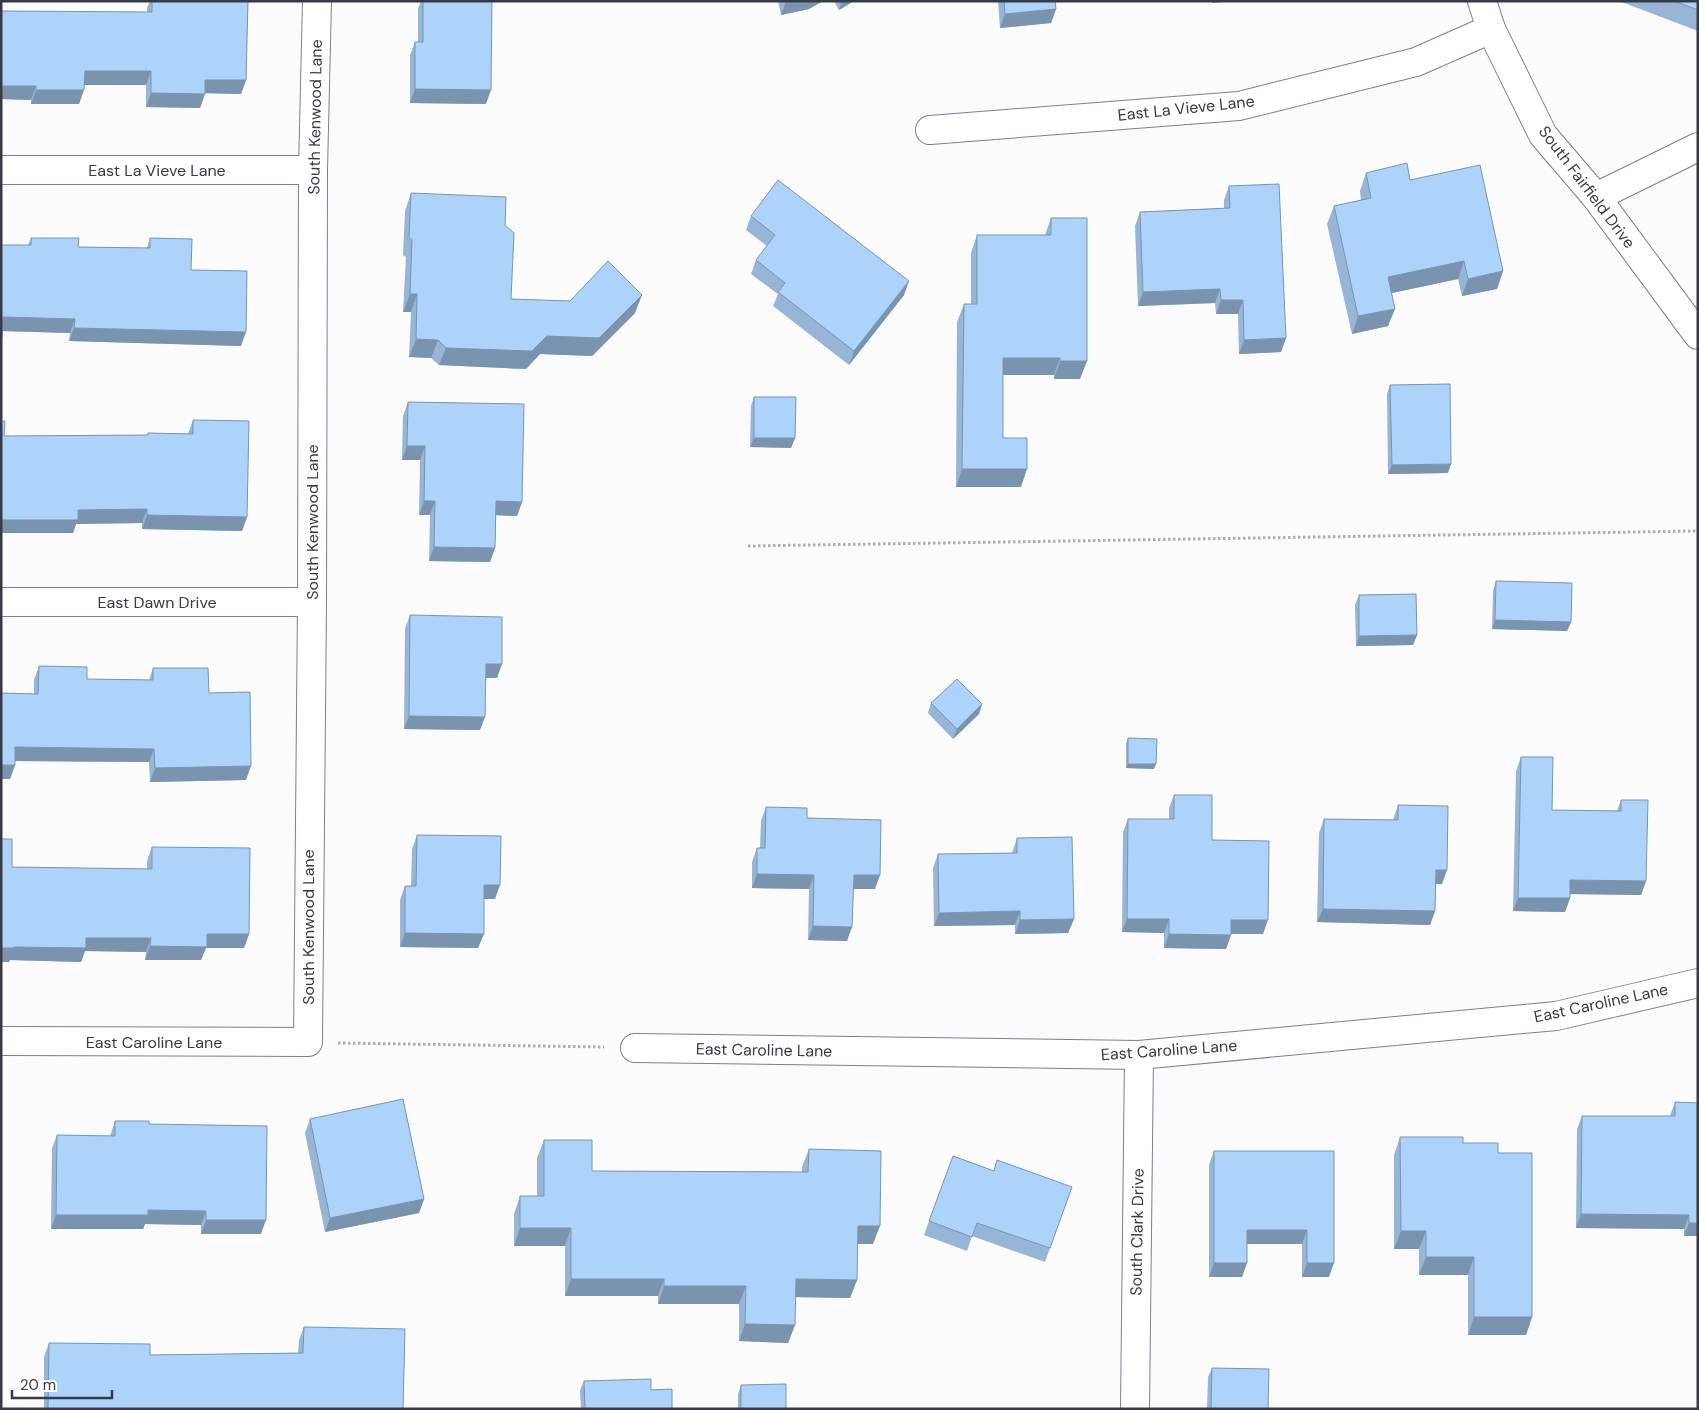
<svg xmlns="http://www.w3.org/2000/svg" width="1699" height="1410" viewBox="0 0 1699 1410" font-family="'DM Sans',sans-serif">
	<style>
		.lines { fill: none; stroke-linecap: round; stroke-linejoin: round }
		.minor-casing { stroke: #777f9b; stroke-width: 30 }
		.path { stroke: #acaeb3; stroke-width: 3; stroke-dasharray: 2.5 2.5; stroke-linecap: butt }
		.minor { stroke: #fff; stroke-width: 28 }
		.wall { fill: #96b5d7 }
		.shaded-wall { fill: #7a94af }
		.building { fill: #aed3fa; stroke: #7a94af }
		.labels { text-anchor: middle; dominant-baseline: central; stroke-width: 5; stroke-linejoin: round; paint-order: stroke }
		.street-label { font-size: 16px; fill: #373a47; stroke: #fff }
	</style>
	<rect width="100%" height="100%" fill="#fbfbfb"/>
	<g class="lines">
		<g class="minor-casing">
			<g id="minor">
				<path d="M 1482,1 L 1491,29 L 1543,135 L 1596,197 L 1698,335"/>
				<path d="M 930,130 L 1239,106 L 1416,62 L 1491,29"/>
				<path d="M 1,170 L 313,170"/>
				<path d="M 1596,197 L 1698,147"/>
				<path d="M 1,602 L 312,602"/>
				<path d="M 1,1041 L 308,1042 L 312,602 L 313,170 L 317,1"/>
				<path d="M 635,1048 L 1139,1055 L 1556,1016 L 1698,983"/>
				<path d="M 1135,1409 L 1139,1055"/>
			</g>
		</g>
		<g class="path">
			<path d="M 748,546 L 1698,531"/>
			<path d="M 338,1043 L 604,1047"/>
		</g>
		<use href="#minor" class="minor"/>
	</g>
	<g class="wall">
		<path d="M 150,1 L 248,1 L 246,80 L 241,94 L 205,93 L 200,108 L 146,107 L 146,85 L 84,85 L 79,104 L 31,104 L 31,100 L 1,99 L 147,12 L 147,8 Z"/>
		<path d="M 421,1 L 492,1 L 486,104 L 410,103 L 410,55 L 415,42 L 418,42 L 418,9 Z"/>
		<path d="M 778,1 L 823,1 L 809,9 L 781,15 Z"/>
		<path d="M 834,1 L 854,1 L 839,10 Z"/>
		<path d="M 998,1 L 1055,1 L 1056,9 L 1051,23 L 1000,28 Z"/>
		<path d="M 1619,1 L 1698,1 L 1698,31 Z"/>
		<path d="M 1366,173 L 1410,180 L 1503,271 L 1497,289 L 1462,296 L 1458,279 L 1392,293 L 1388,326 L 1352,334 L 1327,224 L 1334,206 L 1361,200 L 1360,191 Z"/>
		<path d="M 1229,186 L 1286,338 L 1281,352 L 1239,354 L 1238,314 L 1216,314 L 1215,303 L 1138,306 L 1135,226 L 1140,212 L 1224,208 L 1224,200 Z"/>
		<path d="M 411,193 L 505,225 L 511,299 L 635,313 L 592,356 L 540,354 L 526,369 L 439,365 L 431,358 L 409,357 L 411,312 L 403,312 L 406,257 L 403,255 L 405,211 Z"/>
		<path d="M 751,216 L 904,295 L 849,365 L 773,306 L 778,294 L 751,274 L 756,260 L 767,246 L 746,230 Z"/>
		<path d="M 1051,218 L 1080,379 L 1054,379 L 1054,375 L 1003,375 L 1003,438 L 1021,487 L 956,487 L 957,322 L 964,304 L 971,304 L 971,253 L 977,235 L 1045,235 Z"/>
		<path d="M 31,238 L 78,247 L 147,248 L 150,238 L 191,270 L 241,346 L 69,341 L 70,333 L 2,331 L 2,337 L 1,340 L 1,245 L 28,245 Z"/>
		<path d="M 1390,385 L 1448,473 L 1388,474 L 1387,394 Z"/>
		<path d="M 754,397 L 795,438 L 791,448 L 750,447 L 751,406 Z"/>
		<path d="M 408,402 L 522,502 L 517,516 L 496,515 L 495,548 L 490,562 L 429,561 L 430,515 L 419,515 L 420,460 L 402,460 L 403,416 Z"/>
		<path d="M 193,420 L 247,517 L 242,531 L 142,529 L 142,523 L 76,524 L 73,533 L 1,533 L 4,436 L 147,435 L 148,433 L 188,434 Z"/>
		<path d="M 1496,581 L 1571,622 L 1567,631 L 1492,629 L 1493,591 Z"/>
		<path d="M 1359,595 L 1417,635 L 1413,645 L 1356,646 L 1355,605 Z"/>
		<path d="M 410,615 L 497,678 L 486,678 L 480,730 L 404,729 L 405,629 Z"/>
		<path d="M 39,666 L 87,679 L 149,680 L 153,668 L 209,693 L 246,780 L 150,782 L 149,762 L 15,761 L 15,765 L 10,779 L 1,779 L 1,693 L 34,694 L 34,680 Z"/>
		<path d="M 931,703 L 982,704 L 979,714 L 953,739 L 928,713 Z"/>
		<path d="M 1128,738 L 1154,769 L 1126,768 L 1126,743 Z"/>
		<path d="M 1521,757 L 1552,810 L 1617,811 L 1621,800 L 1646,881 L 1641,895 L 1570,894 L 1570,898 L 1565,912 L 1513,911 L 1516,771 Z"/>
		<path d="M 1174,795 L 1212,840 L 1263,934 L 1231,934 L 1226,949 L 1164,948 L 1164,933 L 1122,932 L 1123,832 L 1128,819 L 1169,819 L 1169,808 Z"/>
		<path d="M 1398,805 L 1442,884 L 1435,884 L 1435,911 L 1430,925 L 1317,922 L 1319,833 L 1324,819 L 1393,820 Z"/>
		<path d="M 766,807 L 807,818 L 875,889 L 853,889 L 847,941 L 808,940 L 809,889 L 752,888 L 752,862 L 757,848 L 760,848 L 761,821 Z"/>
		<path d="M 417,835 L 495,899 L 484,899 L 478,948 L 400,947 L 400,900 L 405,886 L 411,886 L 412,849 Z"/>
		<path d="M 1017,838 L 1074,919 L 1068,933 L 1015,934 L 1015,925 L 934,926 L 933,868 L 938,854 L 1012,853 Z"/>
		<path d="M 1,839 L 12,867 L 147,869 L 147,861 L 152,847 L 249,934 L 244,948 L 206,948 L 201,960 L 145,960 L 146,952 L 85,951 L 81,962 L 10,960 L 9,962 L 1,962 Z"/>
		<path d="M 1675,1102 L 1698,1236 L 1684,1236 L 1684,1229 L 1576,1228 L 1577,1129 L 1582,1116 L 1670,1116 Z"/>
		<path d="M 310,1119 L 424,1199 L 419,1213 L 325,1232 L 305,1133 Z"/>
		<path d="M 115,1121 L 149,1124 L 261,1234 L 201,1234 L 201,1225 L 145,1224 L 143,1229 L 51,1229 L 52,1148 L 57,1135 L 110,1136 Z"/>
		<path d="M 1400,1137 L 1463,1143 L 1498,1153 L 1532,1317 L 1526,1335 L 1468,1335 L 1468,1275 L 1419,1275 L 1419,1249 L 1394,1249 L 1394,1155 Z"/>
		<path d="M 544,1140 L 592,1171 L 802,1172 L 802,1167 L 809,1149 L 873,1244 L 857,1244 L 857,1280 L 850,1298 L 795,1297 L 795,1325 L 788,1343 L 739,1341 L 739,1304 L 658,1304 L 658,1296 L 565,1296 L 565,1246 L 514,1246 L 514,1214 L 520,1196 L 537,1196 L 537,1158 Z"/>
		<path d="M 1214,1151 L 1334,1151 L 1329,1277 L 1302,1277 L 1302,1244 L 1247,1244 L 1242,1277 L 1209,1277 L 1209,1165 Z"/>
		<path d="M 953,1156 L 994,1171 L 1072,1187 L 1045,1262 L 972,1236 L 967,1251 L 924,1235 Z"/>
		<path d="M 304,1327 L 403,1409 L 44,1409 L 44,1357 L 49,1343 L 150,1355 L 298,1353 L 299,1340 Z"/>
		<path d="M 1212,1368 L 1268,1409 L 1207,1409 L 1208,1377 Z"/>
		<path d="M 584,1381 L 651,1390 L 672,1409 L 581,1409 L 580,1390 Z"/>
		<path d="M 741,1385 L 786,1409 L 738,1409 L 738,1394 Z"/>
	</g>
	<g class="shaded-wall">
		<path d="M 786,1 L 823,1 L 809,9 L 781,15 Z"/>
		<path d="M 842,1 L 854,1 L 839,10 Z"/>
		<path d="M 1213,1 L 1231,1 L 1212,3 Z"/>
		<path d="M 1056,9 L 1051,23 L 1000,28 L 1005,14 Z"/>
		<path d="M 85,71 L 151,71 L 146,85 L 80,85 Z"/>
		<path d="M 205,80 L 246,80 L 241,94 L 200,93 Z"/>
		<path d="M 1,86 L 36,86 L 31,100 L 1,99 Z"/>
		<path d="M 415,89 L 491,90 L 486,104 L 410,103 Z"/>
		<path d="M 36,90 L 84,90 L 79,104 L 31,104 Z"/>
		<path d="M 151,93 L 205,94 L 200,108 L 146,107 Z"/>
		<path d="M 1464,261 L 1458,279 L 1382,295 L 1388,277 Z"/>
		<path d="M 1503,271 L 1497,289 L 1462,296 L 1468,279 Z"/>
		<path d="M 909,281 L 904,295 L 849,365 L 854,351 Z"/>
		<path d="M 1220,289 L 1215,303 L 1138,306 L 1143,292 Z"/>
		<path d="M 410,294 L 417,294 L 411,312 L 403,312 Z"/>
		<path d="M 642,295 L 635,313 L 592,356 L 540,354 L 526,369 L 439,365 L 446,348 L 547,336 Z"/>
		<path d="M 1221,300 L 1243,300 L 1238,314 L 1216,314 Z"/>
		<path d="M 1395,309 L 1388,326 L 1352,334 L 1358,316 Z"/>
		<path d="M 3,317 L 75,319 L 70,333 L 1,331 Z"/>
		<path d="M 74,328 L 246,332 L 241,346 L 69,341 Z"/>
		<path d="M 1286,338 L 1281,352 L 1239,354 L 1244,340 Z"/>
		<path d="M 416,339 L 438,340 L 431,358 L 409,357 Z"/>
		<path d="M 1003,358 L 1060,358 L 1054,375 L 996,375 Z"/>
		<path d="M 1060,361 L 1087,361 L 1080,379 L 1054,379 Z"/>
		<path d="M 754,438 L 795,438 L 791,448 L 750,447 Z"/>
		<path d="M 407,446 L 425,446 L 420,460 L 402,460 Z"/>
		<path d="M 1451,464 L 1448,473 L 1388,474 L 1392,465 Z"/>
		<path d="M 962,469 L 1027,469 L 1021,487 L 956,487 Z"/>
		<path d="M 424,501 L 435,501 L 430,515 L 419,515 Z"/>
		<path d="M 496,501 L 522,502 L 517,516 L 491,515 Z"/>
		<path d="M 147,509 L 142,523 L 76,524 L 73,533 L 1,533 L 1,520 L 78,510 Z"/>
		<path d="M 147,515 L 247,517 L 242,531 L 142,529 Z"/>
		<path d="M 434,547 L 495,548 L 490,562 L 429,561 Z"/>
		<path d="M 1495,620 L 1571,622 L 1567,631 L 1492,629 Z"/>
		<path d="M 1417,635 L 1413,645 L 1356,646 L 1359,636 Z"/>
		<path d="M 486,664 L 502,664 L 497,678 L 481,678 Z"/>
		<path d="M 982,704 L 979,714 L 953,739 L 957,729 Z"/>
		<path d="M 409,716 L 485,717 L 480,730 L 404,729 Z"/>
		<path d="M 15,747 L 154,749 L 149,762 L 10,761 Z"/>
		<path d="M 1128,764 L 1156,764 L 1154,769 L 1126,768 Z"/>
		<path d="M 1,765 L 15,765 L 10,779 L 1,779 Z"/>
		<path d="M 251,766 L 246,780 L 150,782 L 155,768 Z"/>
		<path d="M 1436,870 L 1447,870 L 1442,884 L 1431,884 Z"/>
		<path d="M 757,874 L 814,875 L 809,889 L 752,888 Z"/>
		<path d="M 854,875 L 880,875 L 875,889 L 848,889 Z"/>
		<path d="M 1570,880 L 1646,881 L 1641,895 L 1565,894 Z"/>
		<path d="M 484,885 L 500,885 L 495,899 L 479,899 Z"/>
		<path d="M 1518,898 L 1570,898 L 1565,912 L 1513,911 Z"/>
		<path d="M 1323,909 L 1435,911 L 1430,925 L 1317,922 Z"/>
		<path d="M 1020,911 L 1015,925 L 934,926 L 939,913 Z"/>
		<path d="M 1074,919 L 1068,933 L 1015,934 L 1020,920 Z"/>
		<path d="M 1127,919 L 1169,919 L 1164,933 L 1122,932 Z"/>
		<path d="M 1231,920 L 1268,920 L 1263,934 L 1226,934 Z"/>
		<path d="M 813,926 L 852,927 L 847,941 L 808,940 Z"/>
		<path d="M 405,933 L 484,934 L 478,948 L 400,947 Z"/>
		<path d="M 207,934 L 249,934 L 244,948 L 206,948 L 201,960 L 145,960 L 150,946 Z"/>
		<path d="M 1169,934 L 1231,935 L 1226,949 L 1164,948 Z"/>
		<path d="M 86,938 L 151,938 L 146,952 L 85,951 L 81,962 L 10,960 L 9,962 L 1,962 L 1,948 Z"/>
		<path d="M 424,1199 L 419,1213 L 325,1232 L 330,1218 Z"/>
		<path d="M 148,1210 L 206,1211 L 201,1225 L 145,1224 L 143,1229 L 51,1229 L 56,1215 Z"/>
		<path d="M 1581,1214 L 1689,1215 L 1684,1229 L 1576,1228 Z"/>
		<path d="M 206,1220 L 266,1220 L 261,1234 L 201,1234 Z"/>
		<path d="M 1689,1223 L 1698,1223 L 1698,1236 L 1684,1236 Z"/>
		<path d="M 858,1226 L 880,1226 L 873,1244 L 851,1244 Z"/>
		<path d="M 520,1228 L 571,1228 L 565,1246 L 514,1246 Z"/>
		<path d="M 1247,1230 L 1307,1230 L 1302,1244 L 1242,1244 Z"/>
		<path d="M 1401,1231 L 1426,1231 L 1419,1249 L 1394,1249 Z"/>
		<path d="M 1426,1257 L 1474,1257 L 1468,1275 L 1419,1275 Z"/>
		<path d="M 1214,1263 L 1247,1263 L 1242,1277 L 1209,1277 Z"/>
		<path d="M 1307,1263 L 1334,1263 L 1329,1277 L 1302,1277 Z"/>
		<path d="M 571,1279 L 664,1279 L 658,1296 L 565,1296 Z"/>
		<path d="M 796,1279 L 857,1280 L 850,1298 L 789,1297 Z"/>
		<path d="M 664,1286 L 746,1286 L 739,1304 L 658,1304 Z"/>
		<path d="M 1474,1317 L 1532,1317 L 1526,1335 L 1468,1335 Z"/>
		<path d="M 745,1324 L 795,1325 L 788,1343 L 739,1341 Z"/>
	</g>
	<g class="building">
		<path d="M 152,1 L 248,1 L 246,80 L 205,80 L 205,94 L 151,93 L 151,71 L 85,71 L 84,90 L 36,90 L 36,86 L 1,86 L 1,11 L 152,12 Z"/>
		<path d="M 423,1 L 492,1 L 491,90 L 415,89 L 415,42 L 423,42 Z"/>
		<path d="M 1004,1 L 1055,1 L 1056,9 L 1005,14 Z"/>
		<path d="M 1674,1 L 1698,1 L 1698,10 Z"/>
		<path d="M 1407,163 L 1410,180 L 1480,165 L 1503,271 L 1468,279 L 1464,261 L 1388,277 L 1395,309 L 1358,316 L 1334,206 L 1371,198 L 1366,173 Z"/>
		<path d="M 778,180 L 909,281 L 854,351 L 778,292 L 785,283 L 756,260 L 775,235 L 751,216 Z"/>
		<path d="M 1279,184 L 1286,338 L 1244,340 L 1243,300 L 1221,300 L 1220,289 L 1143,292 L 1140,212 L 1230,208 L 1229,186 Z"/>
		<path d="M 411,193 L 506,197 L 505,225 L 514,233 L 511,299 L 570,301 L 608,261 L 642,295 L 599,338 L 547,336 L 532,351 L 446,348 L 438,340 L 416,339 L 417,294 L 410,294 L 412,240 L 409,237 Z"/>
		<path d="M 1051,218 L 1087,218 L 1087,361 L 1060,361 L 1060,358 L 1003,358 L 1003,438 L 1027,438 L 1027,469 L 962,469 L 964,304 L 977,304 L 977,235 L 1051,235 Z"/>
		<path d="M 31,238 L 79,238 L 78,247 L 150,248 L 150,238 L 192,239 L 191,270 L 247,271 L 246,332 L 74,328 L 75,319 L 3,317 L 2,337 L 1,337 L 1,245 L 31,245 Z"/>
		<path d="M 1450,384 L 1451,464 L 1392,465 L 1390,385 Z"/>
		<path d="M 754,397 L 796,397 L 795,438 L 754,438 Z"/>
		<path d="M 408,402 L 524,404 L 522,502 L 496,501 L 495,548 L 434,547 L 435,501 L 424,501 L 425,446 L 407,446 Z"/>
		<path d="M 193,420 L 249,421 L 247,517 L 147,515 L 147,509 L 78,510 L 78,520 L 1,520 L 1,421 L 5,421 L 4,436 L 148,435 L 148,433 L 193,434 Z"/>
		<path d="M 1496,581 L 1572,583 L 1571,622 L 1495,620 Z"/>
		<path d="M 1416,594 L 1417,635 L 1359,636 L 1359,595 Z"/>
		<path d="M 410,615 L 502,617 L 502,664 L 486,664 L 485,717 L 409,716 Z"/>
		<path d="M 39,666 L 87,667 L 87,679 L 153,680 L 153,668 L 208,668 L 209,693 L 250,692 L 251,766 L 155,768 L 154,749 L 15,747 L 15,765 L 1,765 L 1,693 L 38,694 Z"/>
		<path d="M 957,679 L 982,704 L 957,729 L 931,703 Z"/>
		<path d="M 1128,738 L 1157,739 L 1156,764 L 1128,764 Z"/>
		<path d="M 1521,757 L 1553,757 L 1552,810 L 1621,811 L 1621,800 L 1648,800 L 1646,881 L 1570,880 L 1570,898 L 1518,898 Z"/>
		<path d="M 1174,795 L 1212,795 L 1212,840 L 1269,841 L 1268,920 L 1231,920 L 1231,935 L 1169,934 L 1169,919 L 1127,919 L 1128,819 L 1174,819 Z"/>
		<path d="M 1398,805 L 1448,806 L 1447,870 L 1436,870 L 1435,911 L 1323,909 L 1324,819 L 1398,820 Z"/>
		<path d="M 766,807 L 807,808 L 807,818 L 881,820 L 880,875 L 854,875 L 852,927 L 813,926 L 814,875 L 757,874 L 757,848 L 765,848 Z"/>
		<path d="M 417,835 L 501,836 L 500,885 L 484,885 L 484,934 L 405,933 L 405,886 L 416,886 Z"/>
		<path d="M 1072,837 L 1074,919 L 1020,920 L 1020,911 L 939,913 L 938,854 L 1017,853 L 1017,838 Z"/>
		<path d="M 1,839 L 12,839 L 12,867 L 152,869 L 152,847 L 250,848 L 249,934 L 207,934 L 207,947 L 150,946 L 151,938 L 86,938 L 86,948 L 14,947 L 14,948 L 1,948 Z"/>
		<path d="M 403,1099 L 424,1199 L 330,1218 L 310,1119 Z"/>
		<path d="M 1675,1102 L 1698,1103 L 1698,1223 L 1689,1223 L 1689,1215 L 1581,1214 L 1582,1116 L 1675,1116 Z"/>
		<path d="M 115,1121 L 149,1121 L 149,1124 L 267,1126 L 266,1220 L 206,1220 L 206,1211 L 148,1210 L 148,1215 L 56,1215 L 57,1135 L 115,1136 Z"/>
		<path d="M 1400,1137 L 1463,1137 L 1463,1143 L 1498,1143 L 1498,1153 L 1532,1153 L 1532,1317 L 1474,1317 L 1474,1257 L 1426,1257 L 1426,1231 L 1401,1231 Z"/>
		<path d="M 544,1140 L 592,1140 L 592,1171 L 808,1172 L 809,1149 L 881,1151 L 880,1226 L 858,1226 L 857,1280 L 796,1279 L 795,1325 L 745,1324 L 746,1286 L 664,1286 L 664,1279 L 571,1279 L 571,1228 L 520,1228 L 520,1196 L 544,1196 Z"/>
		<path d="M 1214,1151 L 1334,1151 L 1334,1263 L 1307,1263 L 1307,1230 L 1247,1230 L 1247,1263 L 1214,1263 Z"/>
		<path d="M 953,1156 L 994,1171 L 997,1160 L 1072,1187 L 1050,1248 L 977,1223 L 972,1237 L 929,1221 Z"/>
		<path d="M 304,1327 L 405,1329 L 403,1409 L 48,1409 L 49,1343 L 150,1344 L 150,1355 L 303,1353 Z"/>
		<path d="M 1212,1368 L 1269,1369 L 1268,1409 L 1211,1409 Z"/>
		<path d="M 651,1379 L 651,1390 L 672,1389 L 672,1409 L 585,1409 L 584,1381 Z"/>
		<path d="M 786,1384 L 786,1409 L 741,1409 L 741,1385 Z"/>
	</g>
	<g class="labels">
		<g class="street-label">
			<text transform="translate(1186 108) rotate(-6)">East La Vieve Lane</text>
			<text transform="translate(315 117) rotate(-89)">South Kenwood Lane</text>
			<text x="157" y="170">East La Vieve Lane</text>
			<text transform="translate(1587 187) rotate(53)">South Fairfield Drive</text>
			<text transform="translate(312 522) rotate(-90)">South Kenwood Lane</text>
			<text x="157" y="602">East Dawn Drive</text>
			<text transform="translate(308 927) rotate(-90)">South Kenwood Lane</text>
			<text transform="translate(1601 1003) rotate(-12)">East Caroline Lane</text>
			<text x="154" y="1042">East Caroline Lane</text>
			<text transform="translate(764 1050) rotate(1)">East Caroline Lane</text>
			<text transform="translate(1169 1050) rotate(-4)">East Caroline Lane</text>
			<text transform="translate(1137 1232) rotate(-89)">South Clark Drive</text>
		</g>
	</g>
	<rect width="1699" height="1410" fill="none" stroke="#373a47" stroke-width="5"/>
	<path d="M12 1390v8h100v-8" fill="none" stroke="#373a47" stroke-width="2.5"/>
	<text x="20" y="1390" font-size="15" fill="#373a47" stroke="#ffffff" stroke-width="4" paint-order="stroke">20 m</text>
</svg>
